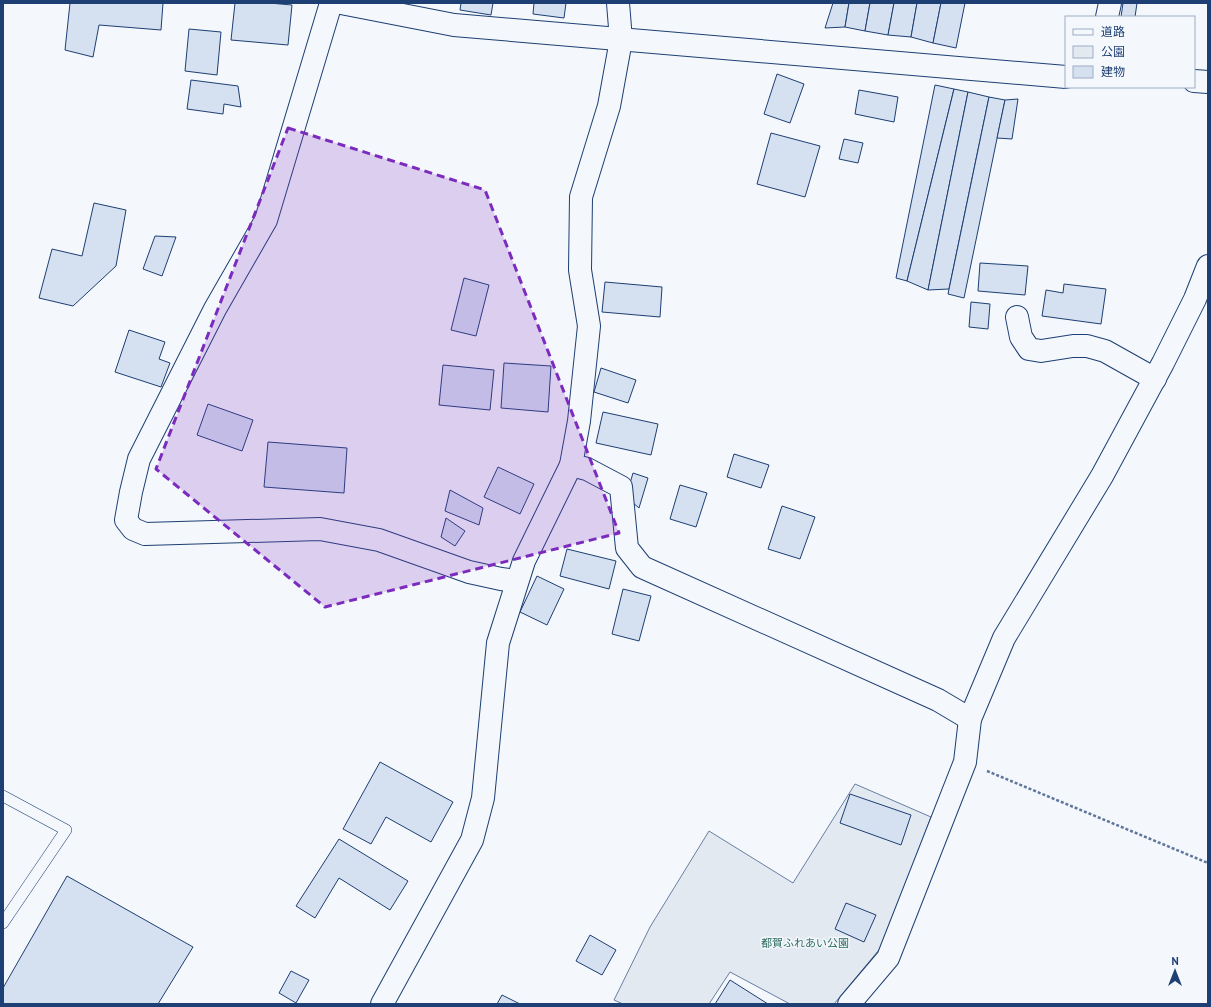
<svg xmlns="http://www.w3.org/2000/svg" width="1211" height="1007" viewBox="0 0 1211 1007" font-family="'PT Sans','Noto Sans JP',sans-serif">
	<style>
		.green { fill: #e3e9f0; stroke: #687fa3 }
		.building { fill: #d5e0f0; stroke: #1d3f73 }
		.lines { fill: none; stroke-linecap: round; stroke-linejoin: round }
		.service-casing { stroke: #1d3f73; stroke-width: 12 }
		.minor-casing { stroke: #1d3f73; stroke-width: 24 }
		.tertiary-casing { stroke: #1d3f73; stroke-width: 24 }
		.path { stroke: #5e769c; stroke-width: 2.5; stroke-dasharray: 3 2; stroke-linecap: butt }
		.service { stroke: #f4f7fb; stroke-width: 11 }
		.minor { stroke: #f4f7fb; stroke-width: 22 }
		.tertiary { stroke: #f4f7fb; stroke-width: 22 }
		.marked { fill: #7b2cbf; fill-opacity: 0.2; stroke: #7b2cbf; stroke-width: 3; stroke-dasharray: 8 5; stroke-linejoin: round }
		.labels { text-anchor: middle; dominant-baseline: central; stroke-width: 3; stroke-linejoin: round; paint-order: stroke }
		.park-label { font-size: 11px; fill: #2c6c60; stroke: #f4f7fb }
	</style>
	<rect width="100%" height="100%" fill="#f4f7fb"/>
	<path class="green" d="M 855,784 L 931,817 L 883,945 L 834,1004 L 790,1004 L 730,972 L 709,1004 L 623,1004 L 614,1000 L 650,927 L 709,831 L 793,883 Z"/>
	<g class="building">
		<path d="M 70,3 L 163,3 L 161,30 L 99,25 L 93,57 L 65,50 Z"/>
		<path d="M 235,3 L 269,3 L 292,5 L 288,45 L 231,40 Z"/>
		<path d="M 461,3 L 493,3 L 491,15 L 460,10 Z"/>
		<path d="M 534,3 L 566,3 L 564,18 L 533,14 Z"/>
		<path d="M 833,3 L 849,3 L 845,27 L 825,28 Z"/>
		<path d="M 849,3 L 870,3 L 865,31 L 845,27 Z"/>
		<path d="M 870,3 L 894,3 L 888,35 L 865,31 Z"/>
		<path d="M 894,3 L 917,3 L 911,37 L 888,35 Z"/>
		<path d="M 917,3 L 941,3 L 933,43 L 911,37 Z"/>
		<path d="M 941,3 L 965,3 L 956,48 L 933,43 Z"/>
		<path d="M 1123,3 L 1137,3 L 1135,17 L 1121,17 Z"/>
		<path d="M 189,29 L 221,32 L 217,75 L 185,71 Z"/>
		<path d="M 777,74 L 804,84 L 790,123 L 764,114 Z"/>
		<path d="M 191,80 L 238,86 L 241,107 L 224,104 L 223,114 L 187,109 Z"/>
		<path d="M 935,85 L 954,89 L 907,281 L 896,278 Z"/>
		<path d="M 954,89 L 968,92 L 928,290 L 907,281 Z"/>
		<path d="M 859,90 L 898,97 L 894,122 L 855,114 Z"/>
		<path d="M 968,92 L 989,97 L 949,289 L 928,290 Z"/>
		<path d="M 989,97 L 1005,100 L 964,298 L 948,294 Z"/>
		<path d="M 1018,99 L 1012,139 L 997,138 L 1005,100 Z"/>
		<path d="M 771,133 L 820,146 L 805,197 L 757,184 Z"/>
		<path d="M 844,139 L 863,143 L 858,163 L 839,159 Z"/>
		<path d="M 94,203 L 126,210 L 116,266 L 73,306 L 39,298 L 52,249 L 82,256 Z"/>
		<path d="M 155,236 L 176,237 L 162,276 L 143,269 Z"/>
		<path d="M 980,263 L 1028,266 L 1025,295 L 978,291 Z"/>
		<path d="M 464,278 L 489,285 L 476,336 L 451,330 Z"/>
		<path d="M 605,282 L 662,287 L 660,317 L 602,312 Z"/>
		<path d="M 1064,284 L 1106,289 L 1101,324 L 1042,316 L 1046,290 L 1063,293 Z"/>
		<path d="M 971,302 L 990,304 L 988,329 L 969,327 Z"/>
		<path d="M 129,330 L 165,342 L 159,359 L 170,363 L 161,387 L 115,372 Z"/>
		<path d="M 504,363 L 551,366 L 548,412 L 501,408 Z"/>
		<path d="M 443,365 L 494,370 L 490,410 L 439,405 Z"/>
		<path d="M 601,368 L 636,380 L 628,403 L 594,392 Z"/>
		<path d="M 208,404 L 253,420 L 242,451 L 197,435 Z"/>
		<path d="M 603,412 L 658,424 L 651,455 L 596,443 Z"/>
		<path d="M 268,442 L 347,448 L 344,493 L 264,487 Z"/>
		<path d="M 734,454 L 769,465 L 761,488 L 727,477 Z"/>
		<path d="M 498,467 L 534,484 L 520,514 L 484,497 Z"/>
		<path d="M 633,473 L 648,478 L 639,508 L 626,497 Z"/>
		<path d="M 680,485 L 707,493 L 696,527 L 670,519 Z"/>
		<path d="M 450,490 L 483,508 L 479,525 L 445,511 Z"/>
		<path d="M 782,506 L 815,517 L 800,559 L 768,549 Z"/>
		<path d="M 446,518 L 465,531 L 455,546 L 441,537 Z"/>
		<path d="M 567,549 L 616,561 L 609,589 L 560,576 Z"/>
		<path d="M 537,576 L 564,589 L 547,625 L 520,612 Z"/>
		<path d="M 623,589 L 651,596 L 639,641 L 612,634 Z"/>
		<path d="M 380,762 L 453,802 L 431,842 L 386,817 L 371,844 L 343,829 Z"/>
		<path d="M 850,794 L 911,815 L 901,845 L 840,823 Z"/>
		<path d="M 339,839 L 408,881 L 390,910 L 339,878 L 315,918 L 296,906 Z"/>
		<path d="M 67,876 L 193,947 L 158,1004 L 3,1004 L 3,988 Z"/>
		<path d="M 846,903 L 876,915 L 864,942 L 835,929 Z"/>
		<path d="M 590,935 L 616,950 L 602,975 L 576,961 Z"/>
		<path d="M 291,971 L 309,980 L 296,1003 L 279,993 Z"/>
		<path d="M 730,980 L 768,1004 L 715,1004 Z"/>
		<path d="M 502,995 L 520,1004 L 497,1004 Z"/>
	</g>
	<g class="lines">
		<g class="service-casing">
			<path id="service" d="M 3,796 L 66,830 L 3,923"/>
		</g>
		<g class="minor-casing">
			<g id="minor">
				<path d="M 331,3 L 266,220 L 215,309 L 139,459 L 131,492 L 126,520 L 133,529 L 145,534 L 320,529 L 379,540 L 469,572 L 501,579 L 516,581"/>
				<path d="M 1107,17 L 1110,3"/>
				<path d="M 1017,317 L 1021,337 L 1029,349 L 1041,351 L 1073,346 L 1087,346 L 1105,351 L 1155,379"/>
				<path d="M 571,465 L 587,469 L 621,487 L 627,548 L 642,567 L 938,700 L 970,719"/>
				<path d="M 382,1004 L 472,840 L 483,798 L 498,643 L 524,561 L 571,465 L 579,421 L 589,326 L 580,270 L 581,197 L 609,106 L 621,40 L 618,3"/>
				<path d="M 849,1004 L 888,958 L 965,762 L 970,719 L 1004,638 L 1102,476 L 1163,363 L 1195,299 L 1208,266"/>
			</g>
		</g>
		<g class="tertiary-casing">
			<g id="tertiary">
				<path d="M 341,3 L 454,25 L 1066,77"/>
				<path d="M 1194,81 L 1208,82"/>
			</g>
		</g>
		<path class="path" d="M 987,771 L 1208,863"/>
		<use href="#service" class="service"/>
		<use href="#minor" class="minor"/>
		<use href="#tertiary" class="tertiary"/>
	</g>
	<path class="marked" d="M 288,128 L 485,190 L 619,533 L 325,607 L 156,469 Z"/>
	<g class="labels">
		<g class="park-label">
			<text x="805" y="943">都賀ふれあい公園</text>
		</g>
	</g>
	<rect width="1211" height="1007" fill="none" stroke="#1d3f73" stroke-width="8"/>
	<rect x="1065" y="16" width="130" height="72" fill="#f4f7fb" stroke="#9eadc5"/>
	<rect x="1073" y="29" width="20" height="6" fill="#f4f7fb" stroke="#9eadc5"/>
	<text x="1101" y="36" font-size="12" fill="#1d3f73">道路</text>
	<rect x="1073" y="46" width="20" height="12" fill="#e3e9f0" stroke="#9eadc5"/>
	<text x="1101" y="56" font-size="12" fill="#1d3f73">公園</text>
	<rect x="1073" y="66" width="20" height="12" fill="#d5e0f0" stroke="#9eadc5"/>
	<text x="1101" y="76" font-size="12" fill="#1d3f73">建物</text>
	<g transform="translate(1175 971)" stroke="#f4f7fb" stroke-width="3" paint-order="stroke">
	<path d="M0-3L7 15L0 10L-7 15Z" fill="#1d3f73"/>
	<text y="-6" font-size="11" font-weight="bold" text-anchor="middle" fill="#1d3f73">N</text>
	</g>
</svg>
